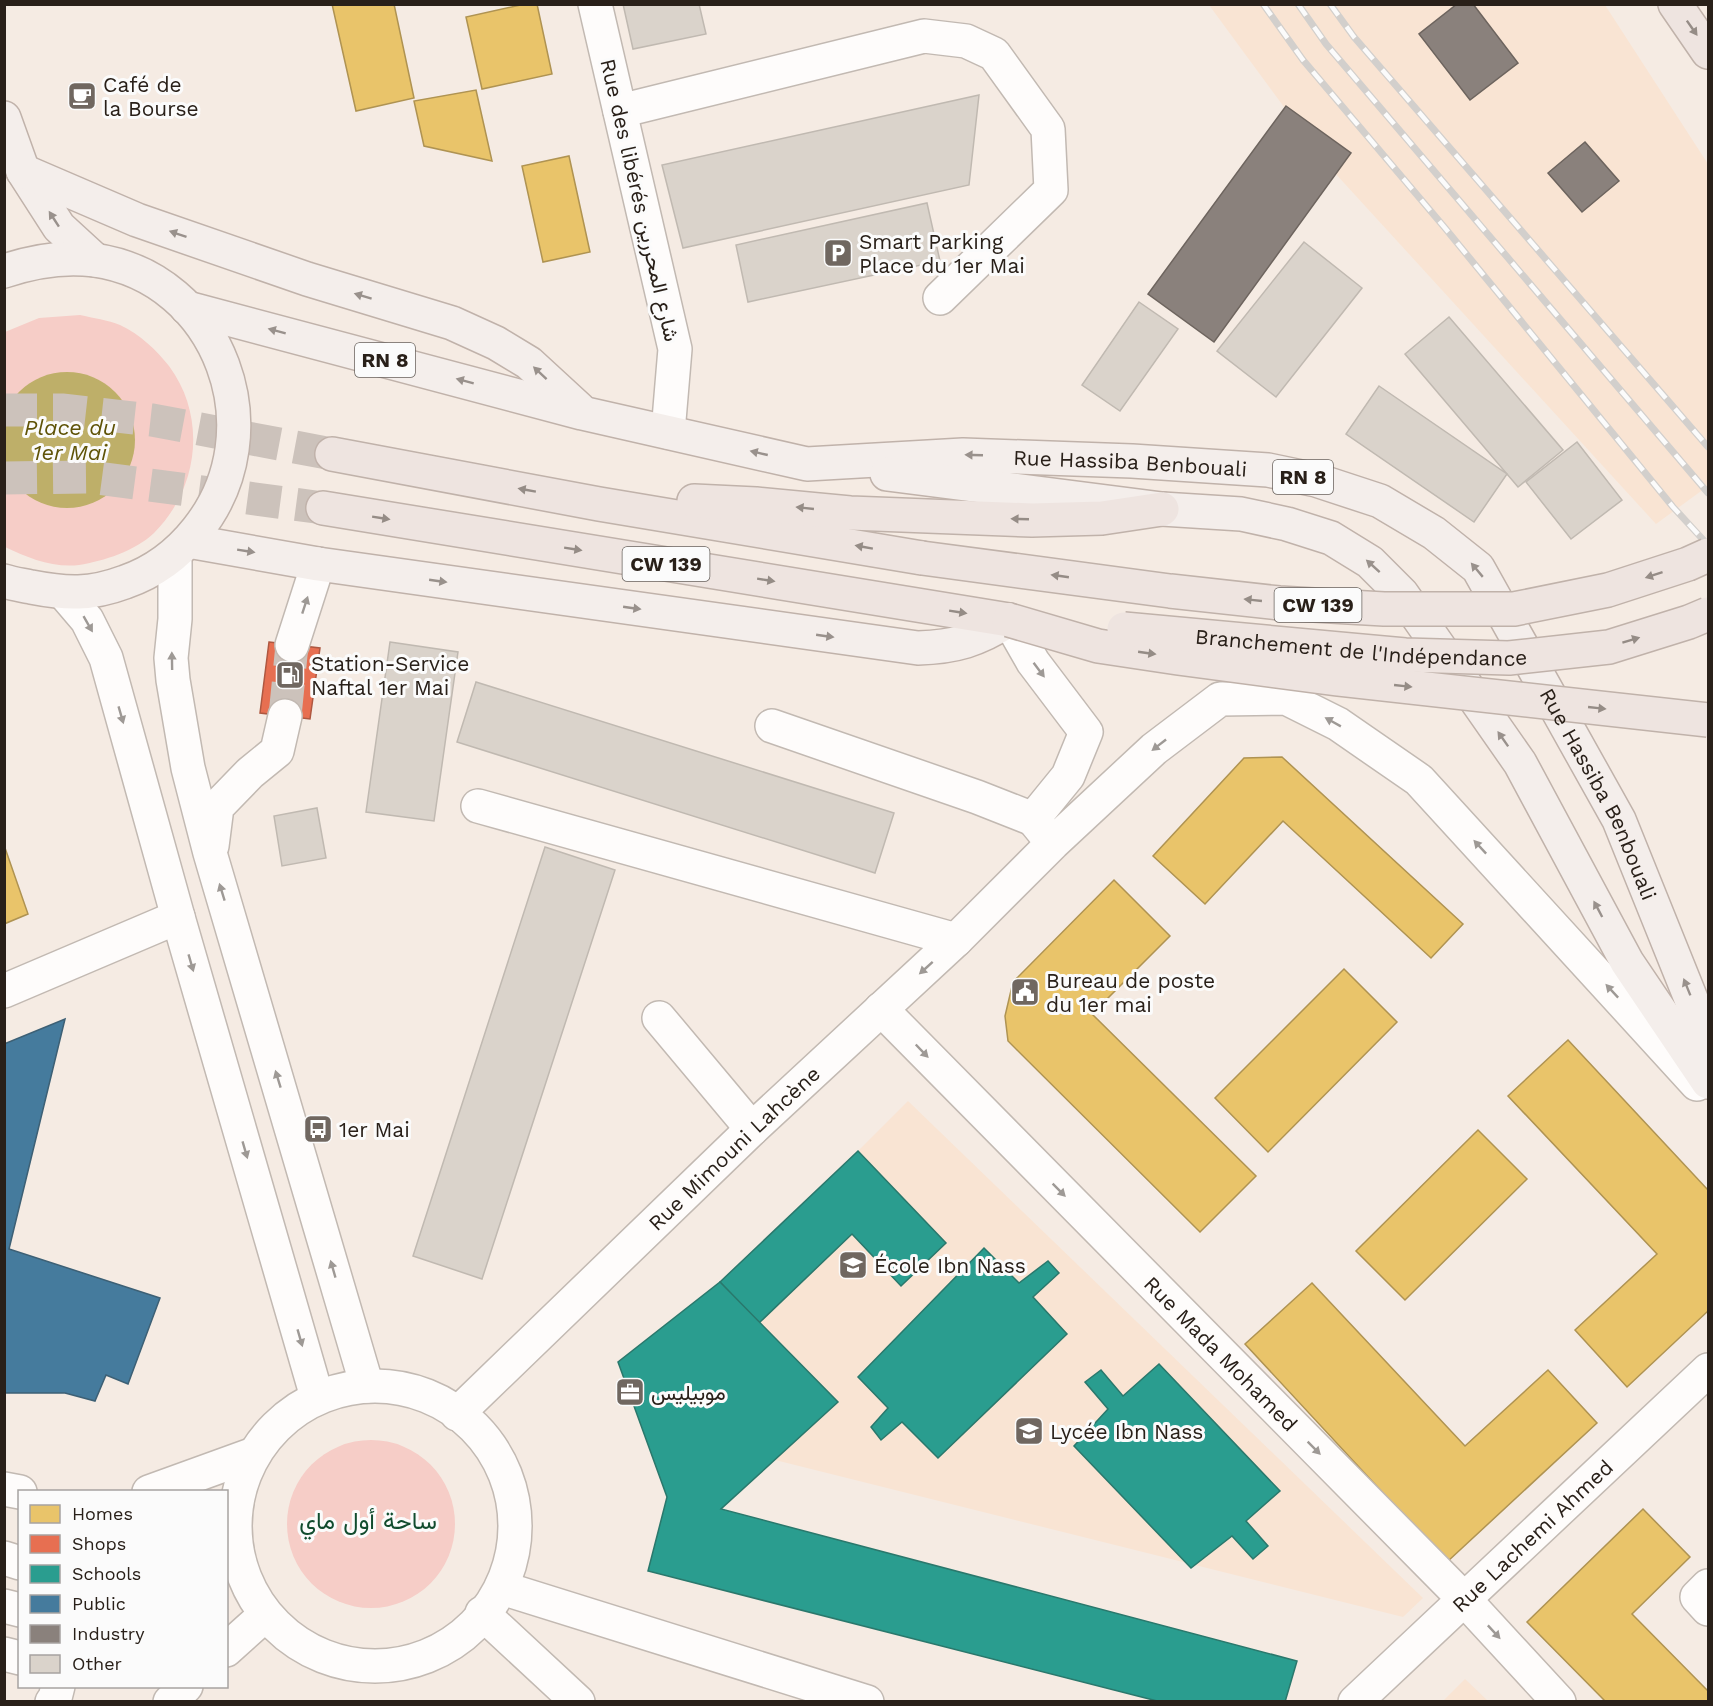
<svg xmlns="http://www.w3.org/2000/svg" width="1713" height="1706" viewBox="0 0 1713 1706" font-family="'Work Sans',Vazirmatn,sans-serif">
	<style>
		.built { fill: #f9e4d3 }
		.green { fill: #f6cdc7 }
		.water { fill: #beaf69 }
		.homes { fill: #e9c46a; stroke: #af9352; stroke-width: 1.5 }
		.shops { fill: #e76f51; stroke: #ae5740; stroke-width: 1.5 }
		.schools { fill: #2a9d8f; stroke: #2a786c; stroke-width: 1.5 }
		.public { fill: #457b9d; stroke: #3d6075; stroke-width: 1.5 }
		.industry { fill: #8a817c; stroke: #6d645e; stroke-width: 1.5 }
		.building { fill: #dad3cb; stroke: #c0b9b1; stroke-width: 1.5 }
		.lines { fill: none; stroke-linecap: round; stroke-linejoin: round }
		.minor-tunnel { stroke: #ccc2bb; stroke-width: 33; stroke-dasharray: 33 16; stroke-linecap: butt }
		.highway-tunnel { stroke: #ccc2bb; stroke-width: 33; stroke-dasharray: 33 16; stroke-linecap: butt }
		.minor-casing { stroke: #c2b9b2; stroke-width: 36 }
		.major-casing { stroke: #c0b2aa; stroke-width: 36 }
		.highway-casing { stroke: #c0b2aa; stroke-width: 36 }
		.minor { stroke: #fefcfb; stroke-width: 33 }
		.major { stroke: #f4eeeb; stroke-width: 33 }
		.highway { stroke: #eee4e0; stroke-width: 33 }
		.rail-casing { stroke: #d2cfcc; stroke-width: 7 }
		.rail { stroke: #fbfbfb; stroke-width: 4.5; stroke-dasharray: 14; stroke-linecap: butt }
		.highway-bridge-casing { stroke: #c0b2aa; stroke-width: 36; stroke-linecap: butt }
		.highway-bridge { stroke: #eee4e0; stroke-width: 33 }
		.oneway { fill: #958c86 }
		.oneway2 { fill: #99918c }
		.oneway3 { fill: #9e9995 }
		.labels { text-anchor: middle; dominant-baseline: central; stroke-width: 6; stroke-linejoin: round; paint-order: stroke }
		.shield { fill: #fbfbfb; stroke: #68625d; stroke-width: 1.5 }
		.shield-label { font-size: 20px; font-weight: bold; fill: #292019 }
		.poi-label { font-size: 21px; fill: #292019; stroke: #fbfbfb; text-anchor: start }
		.street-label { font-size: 21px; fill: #292019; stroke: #fbfbfb }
		.water-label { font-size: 22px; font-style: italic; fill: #5f5307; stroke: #fbfbfb }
		.quarter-label { font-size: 24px; fill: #114c2e; stroke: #fbfbfb }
	</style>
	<rect width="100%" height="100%" fill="#f5ebe3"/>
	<g class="built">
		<path d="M 1209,5 L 1605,5 L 1708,164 L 1708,486 L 1656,524 L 1323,160 Z"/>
		<path d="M 908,1101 L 1423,1598 L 1403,1617 L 775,1460 L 838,1402 L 720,1282 L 858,1151 Z"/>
		<path d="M 1465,1679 L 1488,1701 L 1443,1701 Z"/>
	</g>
	<g class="green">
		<path d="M 80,315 C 93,318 108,320 120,325 C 140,334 156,350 169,366 C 207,417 199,488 154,533 C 135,551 104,561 79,565 C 53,568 28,558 5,547 L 5,332 L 39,318 Z"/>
		<circle cx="371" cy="1524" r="84"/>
	</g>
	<circle class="water" cx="67" cy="440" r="68"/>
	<g class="homes">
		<path d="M 332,4 L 394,4 L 414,98 L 356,111 Z"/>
		<path d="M 525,4 L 537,4 L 552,74 L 482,89 L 466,17 Z"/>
		<path d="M 476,90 L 492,161 L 424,146 L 414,101 Z"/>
		<path d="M 569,156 L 590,252 L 543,262 L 522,166 Z"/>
		<path d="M 1282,757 L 1463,924 L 1431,958 L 1283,821 L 1205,904 L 1153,856 L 1244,758 Z"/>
		<path d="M 4,845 L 28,914 L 4,924 Z"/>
		<path d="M 1114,880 L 1170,936 L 1092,1014 L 1256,1176 L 1200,1232 L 1008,1041 L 1005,1016 L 1013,982 Z"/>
		<path d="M 1344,969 L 1397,1022 L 1268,1152 L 1215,1098 Z"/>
		<path d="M 1568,1040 L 1708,1190 L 1708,1311 L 1627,1387 L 1575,1330 L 1657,1254 L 1508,1096 Z"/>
		<path d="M 1478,1130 L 1527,1179 L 1405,1300 L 1356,1251 Z"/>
		<path d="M 1312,1283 L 1465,1446 L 1548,1370 L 1597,1423 L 1447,1562 L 1245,1344 Z"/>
		<path d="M 1643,1509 L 1690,1557 L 1632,1614 L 1708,1691 L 1708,1702 L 1606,1702 L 1527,1622 Z"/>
	</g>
	<path class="shops" d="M 269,642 L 320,648 L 310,719 L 260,713 Z"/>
	<g class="schools">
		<path d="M 858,1151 L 946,1243 L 901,1286 L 852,1234 L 759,1323 L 720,1282 Z"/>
		<path d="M 984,1248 L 1019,1283 L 1048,1261 L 1059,1273 L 1033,1297 L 1067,1334 L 938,1458 L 902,1422 L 881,1440 L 871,1427 L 888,1408 L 858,1377 Z"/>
		<path d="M 720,1282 L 838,1402 L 721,1509 L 1297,1661 L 1285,1702 L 1161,1702 L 648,1571 L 667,1497 L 618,1362 Z"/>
		<path d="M 1159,1364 L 1280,1491 L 1246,1521 L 1268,1546 L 1253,1559 L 1232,1536 L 1191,1568 L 1074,1446 L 1108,1409 L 1085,1382 L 1101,1370 L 1123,1396 Z"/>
	</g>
	<path class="public" d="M 65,1019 L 9,1249 L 160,1298 L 128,1384 L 106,1375 L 95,1401 L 65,1393 L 4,1393 L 4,1044 Z"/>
	<g class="industry">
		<path d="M 1457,4 L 1473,4 L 1518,63 L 1470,100 L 1419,34 Z"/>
		<path d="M 1286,106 L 1351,153 L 1214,342 L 1148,294 Z"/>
		<path d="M 1585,142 L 1619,181 L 1582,212 L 1548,173 Z"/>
	</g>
	<g class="building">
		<path d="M 623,4 L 699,4 L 706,34 L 633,49 Z"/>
		<path d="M 979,95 L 969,185 L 683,248 L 662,165 Z"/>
		<path d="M 927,203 L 940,261 L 748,302 L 736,245 Z"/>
		<path d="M 1304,242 L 1362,288 L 1276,397 L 1217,351 Z"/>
		<path d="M 1139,302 L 1178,329 L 1120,411 L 1082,385 Z"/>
		<path d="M 1449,317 L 1563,450 L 1518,487 L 1405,354 Z"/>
		<path d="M 1379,386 L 1507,474 L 1474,522 L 1346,434 Z"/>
		<path d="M 1577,442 L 1622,500 L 1571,539 L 1526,482 Z"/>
		<path d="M 390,642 L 458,652 L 434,821 L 366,812 Z"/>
		<path d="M 476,682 L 894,813 L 875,873 L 457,742 Z"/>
		<path d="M 317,808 L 326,858 L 282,866 L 274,816 Z"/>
		<path d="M 545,847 L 615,870 L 482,1279 L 413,1256 Z"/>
	</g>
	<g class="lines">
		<path class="minor-tunnel" d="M 285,716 L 292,645"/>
		<g class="highway-tunnel">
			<path d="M 4,410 L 62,410 L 152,420 L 332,454"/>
			<path d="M 4,478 L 90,477 L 323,508"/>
		</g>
		<g class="minor-casing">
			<g id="minor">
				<path d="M 595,4 L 675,349 L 668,432"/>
				<path d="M 620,111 L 924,36 L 966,41 L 994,54 L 1048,129 L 1051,190 L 940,298"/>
				<path d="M 175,555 L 175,619 L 171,658 L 173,680 L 188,768 L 210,853 L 367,1386"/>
				<path d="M 64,593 L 87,620 L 106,658 L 178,917 L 317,1397"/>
				<path d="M 1009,620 L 1033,662 L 1086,732 L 1068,776 L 1033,819 L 1046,835"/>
				<path d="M 292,645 L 318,564"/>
				<path d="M 772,726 L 977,797 L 1033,819"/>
				<path d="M 478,806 L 956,940"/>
				<path d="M 212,846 L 217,807 L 250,773 L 277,751 L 285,716"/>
				<path d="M 4,991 L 178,917"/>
				<path id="s1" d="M 881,1009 L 1464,1599 L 1559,1702"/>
				<path d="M 659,1018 L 752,1129"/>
				<circle cx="375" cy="1526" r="140"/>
				<path id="s2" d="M 457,1414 L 752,1129 L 956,940 L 1053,843 L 1154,749 L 1220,699 L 1286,698 L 1338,724 L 1419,780 L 1697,1084"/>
				<path d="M 4,1489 L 20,1492"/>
				<path d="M 149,1492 L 254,1454"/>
				<path d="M 4,1558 L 20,1563"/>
				<path d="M 1708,1586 L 1697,1597 L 1708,1609"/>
				<path d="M 502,1588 L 867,1702"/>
				<path d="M 4,1606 L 20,1610"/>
				<path d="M 482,1613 L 578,1702"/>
				<path d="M 226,1650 L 265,1615"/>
				<path d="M 4,1654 L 20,1658"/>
				<path d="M 52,1702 L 55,1698 L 58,1686"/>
				<path d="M 170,1702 L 186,1686"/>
				<path id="s3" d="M 1355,1702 L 1708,1370"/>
			</g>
		</g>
		<g class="major-casing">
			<g id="major">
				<path d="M 4,118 L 23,171 L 59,227 L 95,260"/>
				<path d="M 23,171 L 137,220 L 307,279 L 452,323 L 496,343 L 529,363 L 579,409"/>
				<path d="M 4,271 C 34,261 63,256 94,260 C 221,278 276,432 197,530 C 178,554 154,572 125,582 C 90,595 67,594 31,587 C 22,585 13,584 4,581"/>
				<path id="s4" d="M 187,308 L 582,413 L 807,464 L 963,455 L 1132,461 L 1268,470 L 1316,480 L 1380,501 L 1434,533 L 1478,568 L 1619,820 L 1708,1041"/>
				<path d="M 887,474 L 1162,509 L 1241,514 L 1287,524 L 1331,538 L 1370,562 L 1402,594 L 1520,763 L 1627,962 L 1708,1082"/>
				<path d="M 188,541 L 318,564 L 918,648 C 955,647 978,640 1009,620"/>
			</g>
		</g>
		<g class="highway-casing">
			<g id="highway">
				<path d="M 1675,4 L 1708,52"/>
				<path d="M 332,454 L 599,504 L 922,558"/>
				<path d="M 694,501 L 756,504 L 850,513 L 1032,520 L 1102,518 L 1162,509"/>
				<path d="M 323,508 L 1009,620"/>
			</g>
		</g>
		<use href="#minor" class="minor"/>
		<use href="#major" class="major"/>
		<use href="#highway" class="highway"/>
		<g class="rail-casing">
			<g id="rail">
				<path d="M 1263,4 L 1303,60 L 1445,228 L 1673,507 L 1708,545"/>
				<path d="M 1298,4 L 1326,44 L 1708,493"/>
				<path d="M 1330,4 L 1354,37 L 1708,447"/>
			</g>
		</g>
		<use href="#rail" class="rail"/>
		<g class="highway-bridge-casing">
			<g id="highway-bridge">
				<path d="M 922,558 L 1170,591 L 1279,603 L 1384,609 L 1514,609 L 1608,590 L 1688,564 L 1708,555"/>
				<path d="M 1009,620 L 1098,646 L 1178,658 L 1337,679 L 1708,720"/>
				<path id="s5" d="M 1124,629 L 1405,655 L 1509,658 L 1609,647 L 1689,622 L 1708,614"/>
			</g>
		</g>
		<use href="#highway-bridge" class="highway-bridge"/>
	</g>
	<defs><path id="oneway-solid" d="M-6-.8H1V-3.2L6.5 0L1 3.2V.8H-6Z" transform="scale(1.5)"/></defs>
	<g class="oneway">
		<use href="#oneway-solid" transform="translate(1692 28) rotate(55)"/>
		<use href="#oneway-solid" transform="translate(527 490) rotate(-170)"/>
		<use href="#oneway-solid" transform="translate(805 508) rotate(-174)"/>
		<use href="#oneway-solid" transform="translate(381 518) rotate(9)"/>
		<use href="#oneway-solid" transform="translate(1020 519) rotate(-178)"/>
		<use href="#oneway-solid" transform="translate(864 547) rotate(-170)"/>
		<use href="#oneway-solid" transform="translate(573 549) rotate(9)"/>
		<use href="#oneway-solid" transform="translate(1654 575) rotate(162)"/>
		<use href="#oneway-solid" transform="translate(1060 576) rotate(-172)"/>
		<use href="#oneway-solid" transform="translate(766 580) rotate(9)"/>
		<use href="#oneway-solid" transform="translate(1253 600) rotate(-174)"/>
		<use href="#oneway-solid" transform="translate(958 612) rotate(9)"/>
		<use href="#oneway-solid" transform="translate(1631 640) rotate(-17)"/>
		<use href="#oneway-solid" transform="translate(1147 653) rotate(8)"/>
		<use href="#oneway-solid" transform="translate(1403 686) rotate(6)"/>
		<use href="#oneway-solid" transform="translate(1597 708) rotate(6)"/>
	</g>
	<g class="oneway2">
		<use href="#oneway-solid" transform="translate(54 219) rotate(-123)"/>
		<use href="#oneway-solid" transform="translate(178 234) rotate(-161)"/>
		<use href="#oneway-solid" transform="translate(363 296) rotate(-163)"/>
		<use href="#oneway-solid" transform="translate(277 331) rotate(-165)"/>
		<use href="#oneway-solid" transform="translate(540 373) rotate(-137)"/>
		<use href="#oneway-solid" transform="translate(465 381) rotate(-165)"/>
		<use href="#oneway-solid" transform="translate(759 453) rotate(-167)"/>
		<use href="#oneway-solid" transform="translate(974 455) rotate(-178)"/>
		<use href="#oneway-solid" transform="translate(246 551) rotate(9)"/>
		<use href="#oneway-solid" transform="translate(1373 566) rotate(-138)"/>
		<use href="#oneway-solid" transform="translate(1477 570) rotate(-130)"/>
		<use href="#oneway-solid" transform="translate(438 581) rotate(8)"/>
		<use href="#oneway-solid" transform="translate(632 608) rotate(8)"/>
		<use href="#oneway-solid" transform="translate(825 636) rotate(8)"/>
		<use href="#oneway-solid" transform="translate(1503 739) rotate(-125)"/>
		<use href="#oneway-solid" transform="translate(1598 909) rotate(-118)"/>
		<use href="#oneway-solid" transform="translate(1687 987) rotate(-112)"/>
	</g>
	<g class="oneway3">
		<use href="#oneway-solid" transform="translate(305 605) rotate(-72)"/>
		<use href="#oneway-solid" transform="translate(88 624) rotate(60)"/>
		<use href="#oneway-solid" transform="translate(172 661) rotate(-91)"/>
		<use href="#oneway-solid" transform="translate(1039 670) rotate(53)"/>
		<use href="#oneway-solid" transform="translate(121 715) rotate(74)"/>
		<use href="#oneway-solid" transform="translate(1333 722) rotate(-151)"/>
		<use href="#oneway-solid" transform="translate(1159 745) rotate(142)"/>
		<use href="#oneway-solid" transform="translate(1480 847) rotate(-133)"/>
		<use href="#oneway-solid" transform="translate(222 892) rotate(-107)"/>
		<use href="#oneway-solid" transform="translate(191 963) rotate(74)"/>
		<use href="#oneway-solid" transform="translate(926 968) rotate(138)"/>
		<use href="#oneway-solid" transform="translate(1612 991) rotate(-133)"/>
		<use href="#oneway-solid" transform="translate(922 1051) rotate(46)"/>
		<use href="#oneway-solid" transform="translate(278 1079) rotate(-107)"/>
		<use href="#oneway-solid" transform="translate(245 1150) rotate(74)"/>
		<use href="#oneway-solid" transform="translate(1059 1190) rotate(45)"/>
		<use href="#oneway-solid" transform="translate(333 1269) rotate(-106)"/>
		<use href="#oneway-solid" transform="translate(300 1338) rotate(74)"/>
		<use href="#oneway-solid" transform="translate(1314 1448) rotate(45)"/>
		<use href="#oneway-solid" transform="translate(1494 1632) rotate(47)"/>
	</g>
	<defs>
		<g id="cafe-square" transform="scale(1.5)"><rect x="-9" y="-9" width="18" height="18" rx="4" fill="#706760" stroke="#fbfbfb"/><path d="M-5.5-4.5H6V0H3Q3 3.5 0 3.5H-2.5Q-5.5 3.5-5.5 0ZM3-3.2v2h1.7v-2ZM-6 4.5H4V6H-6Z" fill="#fff"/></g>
		<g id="parking-square" transform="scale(1.5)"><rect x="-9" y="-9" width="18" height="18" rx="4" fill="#706760" stroke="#fbfbfb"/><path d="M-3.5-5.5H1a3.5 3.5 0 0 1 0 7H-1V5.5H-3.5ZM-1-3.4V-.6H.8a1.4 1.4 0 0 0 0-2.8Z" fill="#fff"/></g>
		<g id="fuel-square" transform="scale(1.5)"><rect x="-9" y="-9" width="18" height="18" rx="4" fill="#706760" stroke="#fbfbfb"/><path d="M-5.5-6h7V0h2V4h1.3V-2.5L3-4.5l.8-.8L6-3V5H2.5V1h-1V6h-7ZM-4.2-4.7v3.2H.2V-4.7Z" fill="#fff"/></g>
		<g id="civic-square" transform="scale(1.5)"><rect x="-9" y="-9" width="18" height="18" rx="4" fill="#706760" stroke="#fbfbfb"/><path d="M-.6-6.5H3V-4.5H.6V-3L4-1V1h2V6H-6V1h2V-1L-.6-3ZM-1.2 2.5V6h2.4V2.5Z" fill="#fff"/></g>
		<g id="bus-square" transform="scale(1.5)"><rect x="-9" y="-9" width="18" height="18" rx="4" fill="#706760" stroke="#fbfbfb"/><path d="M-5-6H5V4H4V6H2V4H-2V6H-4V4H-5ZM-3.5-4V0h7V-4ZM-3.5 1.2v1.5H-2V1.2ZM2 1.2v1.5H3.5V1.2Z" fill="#fff"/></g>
		<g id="school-square" transform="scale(1.5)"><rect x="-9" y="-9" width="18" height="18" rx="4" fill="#706760" stroke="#fbfbfb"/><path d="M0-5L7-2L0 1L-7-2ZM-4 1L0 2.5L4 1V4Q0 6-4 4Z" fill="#fff"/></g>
		<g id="office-square" transform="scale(1.5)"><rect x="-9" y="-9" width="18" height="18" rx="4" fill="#706760" stroke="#fbfbfb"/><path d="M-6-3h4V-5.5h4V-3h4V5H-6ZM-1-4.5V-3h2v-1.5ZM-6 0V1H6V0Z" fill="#fff"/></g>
	</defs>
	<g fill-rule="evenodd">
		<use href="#cafe-square" x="82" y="96"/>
		<use href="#parking-square" x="838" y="253"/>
		<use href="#fuel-square" x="290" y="675"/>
		<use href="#civic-square" x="1025" y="992"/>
		<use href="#bus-square" x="318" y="1129"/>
		<use href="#school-square" x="853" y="1265"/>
		<use href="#office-square" x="630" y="1392"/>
		<use href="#school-square" x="1029" y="1431"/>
	</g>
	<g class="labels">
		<g class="shield">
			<rect x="355" y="343" width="60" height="34" rx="4.5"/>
			<rect x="1273" y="460" width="60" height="34" rx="4.5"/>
			<rect x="622.5" y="547" width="87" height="34" rx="4.5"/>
			<rect x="1274.5" y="588" width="87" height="34" rx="4.5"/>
		</g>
		<g class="shield-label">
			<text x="385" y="360">RN 8</text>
			<text x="1303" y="477">RN 8</text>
			<text x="666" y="564">CW 139</text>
			<text x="1318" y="605">CW 139</text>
		</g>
		<g class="poi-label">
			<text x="103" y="84">Café de<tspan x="103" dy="24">la Bourse</tspan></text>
			<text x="859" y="241">Smart Parking<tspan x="859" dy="24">Place du 1er Mai</tspan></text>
			<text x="311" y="663">Station-Service<tspan x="311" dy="24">Naftal 1er Mai</tspan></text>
			<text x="1046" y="980">Bureau de poste<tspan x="1046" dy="24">du 1er mai</tspan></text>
			<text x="339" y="1129">1er Mai</text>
			<text x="874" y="1265">École Ibn Nass</text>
			<text x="651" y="1392">موبيليس</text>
			<text x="1050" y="1431">Lycée Ibn Nass</text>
		</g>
		<g class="street-label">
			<text transform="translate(640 200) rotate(77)">Rue des libérés شارع المحررين</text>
			<text stroke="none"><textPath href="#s4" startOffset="963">Rue Hassiba Benbouali</textPath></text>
			<text stroke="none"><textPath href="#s5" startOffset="238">Branchement de l'Indépendance</textPath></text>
			<text stroke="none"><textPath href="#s4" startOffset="1593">Rue Hassiba Benbouali</textPath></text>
			<text stroke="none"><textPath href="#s2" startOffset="384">Rue Mimouni Lahcène</textPath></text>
			<text stroke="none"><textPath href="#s1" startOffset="484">Rue Mada Mohamed</textPath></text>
			<text stroke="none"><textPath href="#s3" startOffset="243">Rue Lachemi Ahmed</textPath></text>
		</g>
		<g class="water-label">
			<text x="70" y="427">Place du<tspan x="70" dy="25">1er Mai</tspan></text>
		</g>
		<g class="quarter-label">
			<text x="368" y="1521">ساحة أول ماي</text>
		</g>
	</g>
	<rect width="1713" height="1706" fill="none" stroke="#292019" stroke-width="12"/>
	<rect x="18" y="1490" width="210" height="198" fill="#fbfbfb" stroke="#a7a3a1" stroke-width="1.5"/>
	<rect x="30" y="1505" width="30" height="18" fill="#e9c46a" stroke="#a7a3a1" stroke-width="1.5"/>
	<text x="72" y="1520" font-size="18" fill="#292019">Homes</text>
	<rect x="30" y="1535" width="30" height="18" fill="#e76f51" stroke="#a7a3a1" stroke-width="1.5"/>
	<text x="72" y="1550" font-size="18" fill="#292019">Shops</text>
	<rect x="30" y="1565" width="30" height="18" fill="#2a9d8f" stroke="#a7a3a1" stroke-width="1.5"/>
	<text x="72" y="1580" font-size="18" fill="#292019">Schools</text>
	<rect x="30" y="1595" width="30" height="18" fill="#457b9d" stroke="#a7a3a1" stroke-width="1.5"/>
	<text x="72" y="1610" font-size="18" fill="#292019">Public</text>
	<rect x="30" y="1625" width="30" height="18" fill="#8a817c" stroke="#a7a3a1" stroke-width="1.5"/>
	<text x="72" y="1640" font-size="18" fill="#292019">Industry</text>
	<rect x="30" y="1655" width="30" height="18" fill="#dad3cb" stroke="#a7a3a1" stroke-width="1.5"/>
	<text x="72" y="1670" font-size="18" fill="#292019">Other</text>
</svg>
